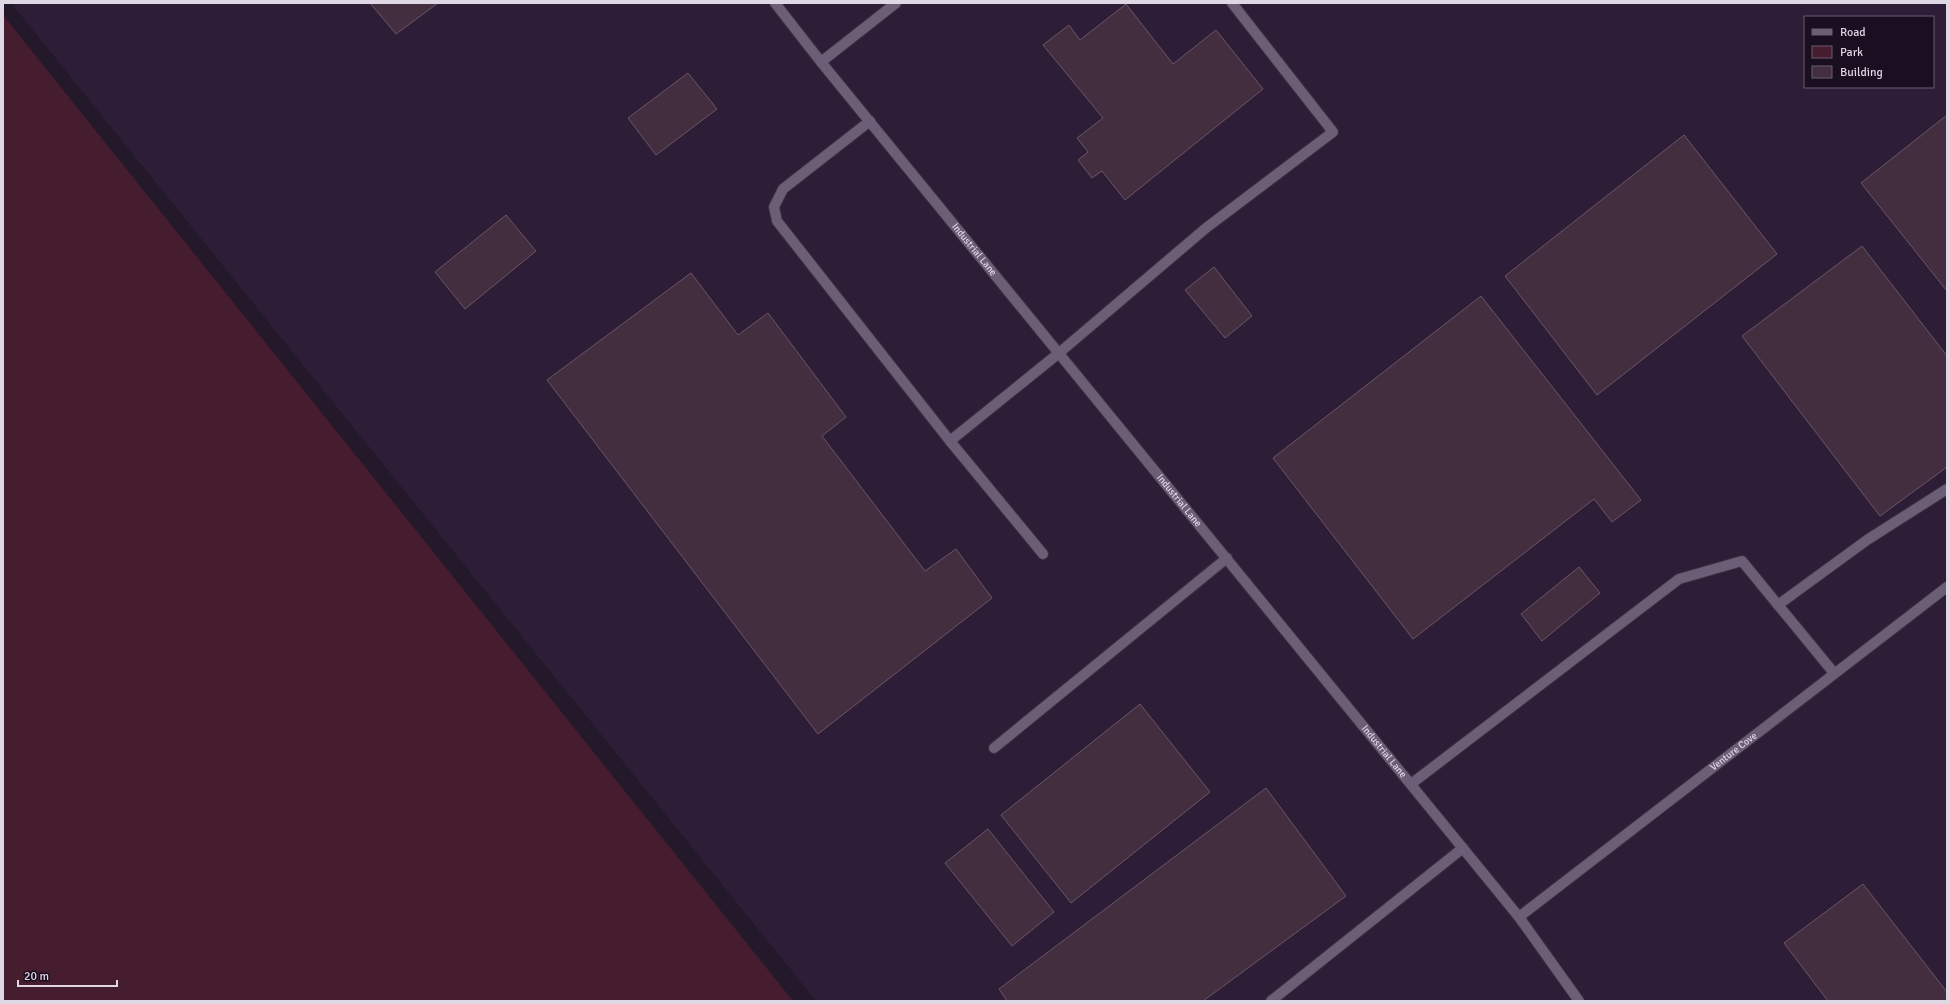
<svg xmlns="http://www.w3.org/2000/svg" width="1950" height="1004" viewBox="0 0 1950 1004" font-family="Signika,sans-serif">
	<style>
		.built { fill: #2d1d36; fill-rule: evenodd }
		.green { fill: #451d2f }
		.building { fill: #422e3f; stroke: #6c5668 }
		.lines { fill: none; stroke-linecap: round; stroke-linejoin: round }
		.lane-casing { stroke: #3b3241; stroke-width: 12 }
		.street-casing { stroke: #3b3241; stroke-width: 12 }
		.lane { stroke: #6c5e76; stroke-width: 10 }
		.street { stroke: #6c5e76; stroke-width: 10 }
		.labels { text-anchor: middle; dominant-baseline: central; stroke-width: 3; stroke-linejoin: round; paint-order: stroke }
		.street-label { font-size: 10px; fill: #dfd7e4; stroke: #1a0e21 }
	</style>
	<rect width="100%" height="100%" fill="#24182b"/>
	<path class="built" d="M 11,3 L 1947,3 L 1947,1001 L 816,1001 ZM 1805,17 L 1933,17 L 1933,87 L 1805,87 Z"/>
	<path class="green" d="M 3,15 L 793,1001 L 3,1001 Z"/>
	<g class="building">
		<path d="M 370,3 L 438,3 L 396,34 Z"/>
		<path d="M 1126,4 L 1173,64 L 1216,30 L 1263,89 L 1125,200 L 1102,171 L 1092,178 L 1078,160 L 1088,152 L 1077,138 L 1103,118 L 1043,45 L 1069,25 L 1080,40 Z"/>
		<path d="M 688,73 L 717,109 L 656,155 L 628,118 Z"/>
		<path d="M 1947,115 L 1947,291 L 1861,183 Z"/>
		<path d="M 1684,135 L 1777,254 L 1597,395 L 1505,276 Z"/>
		<path d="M 506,215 L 536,251 L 465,309 L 435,272 Z"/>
		<path d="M 1862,246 L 1947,356 L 1947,467 L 1880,516 L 1742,336 Z"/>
		<path d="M 1214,267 L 1252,316 L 1225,338 L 1185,290 Z"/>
		<path d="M 691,273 L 738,335 L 768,313 L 846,417 L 822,436 L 925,571 L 956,549 L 992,598 L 818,734 L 547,380 Z"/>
		<path d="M 1481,296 L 1641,500 L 1612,522 L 1594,499 L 1413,639 L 1273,458 Z"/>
		<path d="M 1579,567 L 1600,593 L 1542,641 L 1521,614 Z"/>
		<path d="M 1140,704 L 1210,792 L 1071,903 L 1001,815 Z"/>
		<path d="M 1266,788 L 1346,896 L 1203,1001 L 1007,1001 L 999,989 Z"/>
		<path d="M 988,829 L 1054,912 L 1012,946 L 945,863 Z"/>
		<path d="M 1863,884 L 1947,992 L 1947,1001 L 1828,1001 L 1784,943 Z"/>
	</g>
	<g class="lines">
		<g class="lane-casing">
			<g id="lane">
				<path d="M 870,121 L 783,189 L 774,207 L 777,221 L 950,441 L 1043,554"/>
				<path d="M 950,441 L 1059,353 L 1206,228 L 1333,132 L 1232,3"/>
				<path d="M 1778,605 L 1867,540 L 1947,489"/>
				<path d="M 994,748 L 1227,558"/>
				<path d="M 1411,784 L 1679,579 L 1742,561 L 1834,673"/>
				<path d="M 1271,1001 L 1463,848"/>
			</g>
		</g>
		<g class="street-casing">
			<g id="street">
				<path id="s1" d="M 775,3 L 821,62 L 1519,917 L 1579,1001"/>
				<path d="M 821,62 L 896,3"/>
				<path id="s2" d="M 1519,917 L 1947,587"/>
			</g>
		</g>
		<use href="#lane" class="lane"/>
		<use href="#street" class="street"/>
	</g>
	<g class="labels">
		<g class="street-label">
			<text stroke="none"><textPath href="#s1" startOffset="317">Industrial Lane</textPath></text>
			<text stroke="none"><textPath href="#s1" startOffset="641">Industrial Lane</textPath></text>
			<text stroke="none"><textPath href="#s1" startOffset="965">Industrial Lane</textPath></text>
			<text stroke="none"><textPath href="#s2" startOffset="271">Venture Cove</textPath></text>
		</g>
	</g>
	<rect width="1950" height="1004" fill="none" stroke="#dfd7e4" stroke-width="8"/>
	<rect x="1804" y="16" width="130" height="72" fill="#1a0e21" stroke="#695e6f"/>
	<rect x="1812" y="29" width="20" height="6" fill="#6c5e76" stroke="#695e6f"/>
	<text x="1840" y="36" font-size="12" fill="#dfd7e4">Road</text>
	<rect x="1812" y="46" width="20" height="12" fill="#451d2f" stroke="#695e6f"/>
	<text x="1840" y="56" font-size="12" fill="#dfd7e4">Park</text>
	<rect x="1812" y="66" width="20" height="12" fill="#422e3f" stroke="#695e6f"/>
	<text x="1840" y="76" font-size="12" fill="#dfd7e4">Building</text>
	<path d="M18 980v6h99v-6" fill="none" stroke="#dfd7e4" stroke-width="2"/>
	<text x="24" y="980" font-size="12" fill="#dfd7e4" stroke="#1a0e21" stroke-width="3" paint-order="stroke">20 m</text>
</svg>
